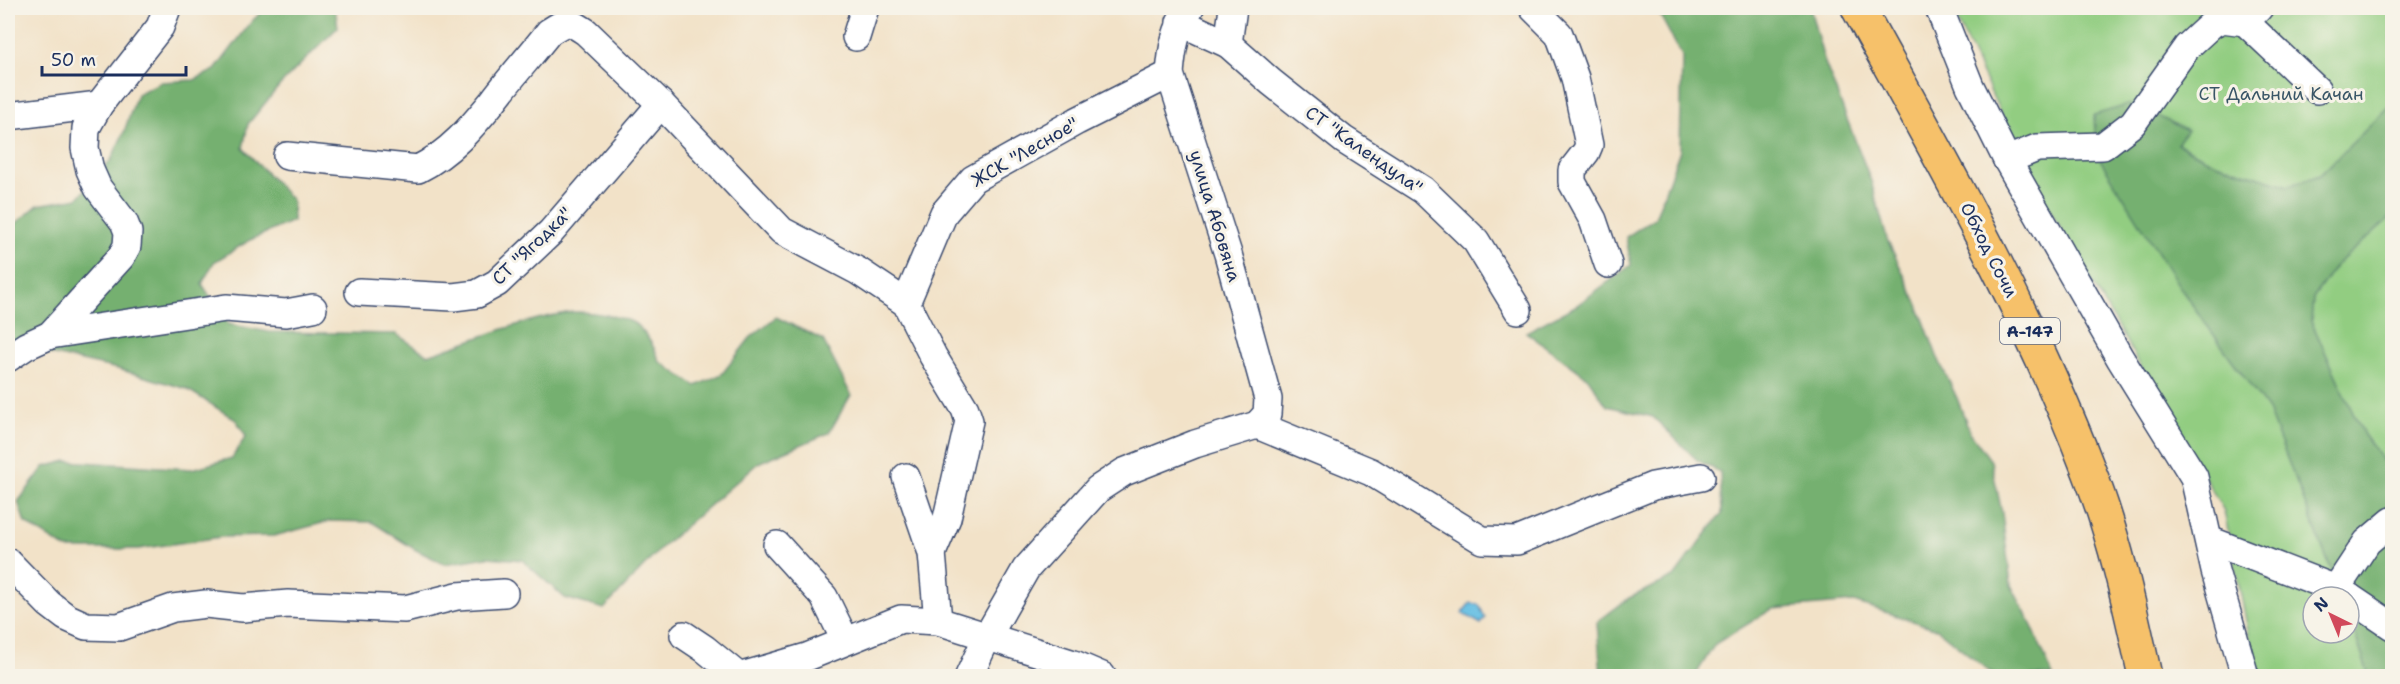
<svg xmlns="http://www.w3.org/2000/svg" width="2400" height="684" viewBox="0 0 2400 684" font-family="'Shantell Sans',sans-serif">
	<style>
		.green { fill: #92cd81; stroke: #567e70; stroke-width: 1.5 }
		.forest { fill: #75b06f; stroke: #487066; stroke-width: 1.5 }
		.water { fill: #66bfe3; stroke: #4077a0; stroke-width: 1.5 }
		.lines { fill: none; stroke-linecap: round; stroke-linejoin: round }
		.minor-casing { stroke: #3b4a6e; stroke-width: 30 }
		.highway-casing { stroke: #3b4a6e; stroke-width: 36 }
		.minor { stroke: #fff; stroke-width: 27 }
		.highway { stroke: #f6c16b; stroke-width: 33 }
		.labels { text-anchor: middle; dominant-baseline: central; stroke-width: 6; stroke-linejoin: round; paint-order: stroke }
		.shield { fill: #f7f3e8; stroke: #5d6a87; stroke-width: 1.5 }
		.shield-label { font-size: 16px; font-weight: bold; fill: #1b2f5e }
		.park-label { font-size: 18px; fill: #395667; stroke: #f7f3e8 }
		.street-label { font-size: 18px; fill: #1b2f5e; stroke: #f7f3e8 }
	</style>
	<rect width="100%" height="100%" fill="#f7f3e8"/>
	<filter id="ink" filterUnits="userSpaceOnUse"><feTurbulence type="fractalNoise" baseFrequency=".0167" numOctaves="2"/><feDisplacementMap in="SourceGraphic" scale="12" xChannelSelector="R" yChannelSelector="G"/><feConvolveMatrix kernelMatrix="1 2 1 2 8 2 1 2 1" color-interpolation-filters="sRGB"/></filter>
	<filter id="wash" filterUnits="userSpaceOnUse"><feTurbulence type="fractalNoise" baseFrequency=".008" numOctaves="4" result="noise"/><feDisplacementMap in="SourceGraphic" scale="24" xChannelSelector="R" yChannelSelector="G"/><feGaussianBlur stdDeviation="1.35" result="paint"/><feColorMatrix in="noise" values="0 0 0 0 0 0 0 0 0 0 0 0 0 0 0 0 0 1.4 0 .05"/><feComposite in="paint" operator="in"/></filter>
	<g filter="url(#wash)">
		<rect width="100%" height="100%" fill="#f2e2c8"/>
		<g class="green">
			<path d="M 1951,8 L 2392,8 L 2392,104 L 2320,175 L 2288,186 L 2213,162 L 2177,143 L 2187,130 L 2131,104 L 2181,289 L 2268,410 L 2342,597 L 2313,597 L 2313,633 L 2349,633 L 2349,617 L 2369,676 L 2261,676 L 2251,645 L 2224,511 L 2029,173 Z"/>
			<path d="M 2392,216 L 2392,459 L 2383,460 L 2364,435 L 2352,411 L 2311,321 L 2313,298 L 2335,266 Z"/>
		</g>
		<g class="forest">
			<path d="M 266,8 L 335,8 L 338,27 L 280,85 L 248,124 L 243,148 L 292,200 L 293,221 L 250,240 L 214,262 L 202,284 L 228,324 L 269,332 L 396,334 L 428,355 C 473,340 519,321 566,313 C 581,310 615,315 630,321 C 642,326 656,348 659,361 L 696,386 L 722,374 L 750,338 L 776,317 L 823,340 L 851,395 L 829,433 L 758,463 L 664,545 L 604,609 L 565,598 L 522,560 L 487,557 L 445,564 L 416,550 L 372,522 L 330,521 L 274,536 L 221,537 L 138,549 L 67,549 L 25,523 L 18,502 L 44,467 L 67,461 L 192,469 L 232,458 L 246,436 L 236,420 L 187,389 L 118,369 L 8,345 L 8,230 L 38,205 L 78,198 L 111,160 L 124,132 L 137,94 L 161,82 L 194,80 L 215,70 L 252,21 Z"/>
			<path d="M 1656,8 L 1810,8 L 1824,60 L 1871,181 L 1887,239 L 1918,305 L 1937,356 L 1957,398 L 1970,432 L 1991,461 L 2002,513 L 2011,585 L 2032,626 L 2053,676 L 1995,676 L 1937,629 L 1854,602 L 1772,609 L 1715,644 L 1695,676 L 1601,676 L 1597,622 L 1629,598 L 1674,577 L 1722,513 L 1720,472 L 1697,460 L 1653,417 L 1607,406 L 1588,378 L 1526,332 L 1577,305 L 1631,265 L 1626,237 L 1655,218 L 1680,150 L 1682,56 Z"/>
			<path d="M 2131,104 L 2187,130 L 2177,144 L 2213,162 L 2288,186 L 2320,175 L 2392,104 L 2392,216 L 2335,266 L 2313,298 L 2311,321 L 2352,411 L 2364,435 L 2382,460 L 2392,459 L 2392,676 L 2369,676 L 2349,617 L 2349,597 L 2342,597 L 2268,410 L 2181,289 L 2096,153 L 2094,115 Z"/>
		</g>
		<path class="water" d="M 1470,603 L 1479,605 L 1485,618 L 1481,624 L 1462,613 Z"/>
	</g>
	<g filter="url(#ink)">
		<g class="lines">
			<g class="minor-casing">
				<g id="minor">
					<path d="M 1190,8 C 1175,29 1172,49 1170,74 L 1228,254 L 1268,399 L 1267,414 L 1257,425"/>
					<path d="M 1533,8 L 1559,34 L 1575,78 L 1589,145 L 1586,152 L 1572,170 L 1572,182 L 1593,220 L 1608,264"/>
					<path d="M 1939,8 L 1970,86 L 2007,160 L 2120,358 L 2194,477 L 2215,571 L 2245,676"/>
					<path d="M 2230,14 L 2245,22 L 2317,90"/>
					<path d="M 1180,22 L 1228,44 L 1271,82 L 1344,140 L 1423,190 L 1476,241 L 1518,310"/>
					<path d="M 856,37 L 865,8"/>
					<path d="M 1228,44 L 1233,8"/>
					<path d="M 8,116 L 99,105"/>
					<path d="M 287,156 L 418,169 C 450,153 471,128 493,101 C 511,77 531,55 549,32 C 566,21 568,20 586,32 L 661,104 L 782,231 L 858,271 L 906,303 L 933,356 L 965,409 L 969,421 L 947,518 L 932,553"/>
					<path d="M 2007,160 L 2037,148 L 2103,146 L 2133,123 L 2187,47 L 2212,24 L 2222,19 L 2245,22 L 2259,8"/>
					<path d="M 359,292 L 453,297 L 477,294 L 497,283 L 551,232 L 661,104"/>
					<path d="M 906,303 L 944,213 L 973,179 L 1077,121 L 1170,74"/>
					<path d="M 50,335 L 226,308 L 286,313 L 313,308"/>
					<path d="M 8,358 L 26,346 L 50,335 L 121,257 L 127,246 L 128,232 L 124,222 L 98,188 L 90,170 L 85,148 L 86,128 L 99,105 L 160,27 L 167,8"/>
					<path d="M 906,477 L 932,553 L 938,621"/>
					<path d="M 2209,540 L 2336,589 L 2349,597"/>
					<path d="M 777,545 L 824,597 L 845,640"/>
					<path d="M 8,562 L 49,604 L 66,617 L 86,626 L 119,627 L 173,608 L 206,604 L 243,608 L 288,604 L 405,609 L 457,596 L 504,593"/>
					<path d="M 2336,589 L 2367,542 L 2392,521"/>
					<path d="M 2349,597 L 2392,626"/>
					<path d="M 684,635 L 705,649 L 738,676"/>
					<path d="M 742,676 L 807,657 L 901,619 L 938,621 L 1074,664 L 1102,676"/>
					<path d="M 969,676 L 987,637 L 1026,569 L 1098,489 L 1124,472 L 1195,444 L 1257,425 L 1371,472 L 1482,540 L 1517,541 L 1653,486 L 1701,477"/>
				</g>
			</g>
			<g class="highway-casing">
				<path id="highway" d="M 1858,8 C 1941,159 2027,309 2089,471 C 2115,537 2130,607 2145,676"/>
			</g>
			<use href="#minor" class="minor"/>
			<use href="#highway" class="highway"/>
		</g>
	</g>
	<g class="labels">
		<rect class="shield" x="2000" y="318" width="60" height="26" rx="4.5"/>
		<g class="shield-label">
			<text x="2030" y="331">А-147</text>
		</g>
		<g class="park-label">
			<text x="2281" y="94">СТ Дальний Качан</text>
		</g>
		<g class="street-label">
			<text transform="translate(1364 150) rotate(35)">СТ "Календула"</text>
			<text transform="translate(1025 152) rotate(-30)">ЖСК "Лесное"</text>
			<text transform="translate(1215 216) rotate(73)">улица Абовяна</text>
			<text transform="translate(532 246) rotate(-44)">СТ "Ягодка"</text>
			<text transform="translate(1989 250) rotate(63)">Обход Сочи</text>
		</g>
	</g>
	<rect width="2400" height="684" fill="none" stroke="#f7f3e8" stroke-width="30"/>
	<g transform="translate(2331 615) rotate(317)"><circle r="28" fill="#f7f3e8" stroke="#9fa5b1" stroke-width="1.5"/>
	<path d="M0-4.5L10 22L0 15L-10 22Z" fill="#d1495b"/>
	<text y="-9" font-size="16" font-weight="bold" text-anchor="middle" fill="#1b2f5e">N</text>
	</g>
	<path d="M42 66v9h144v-9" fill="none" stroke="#1b2f5e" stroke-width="3"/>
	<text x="51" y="66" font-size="18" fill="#1b2f5e" stroke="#f7f3e8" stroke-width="4.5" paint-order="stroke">50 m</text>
</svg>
